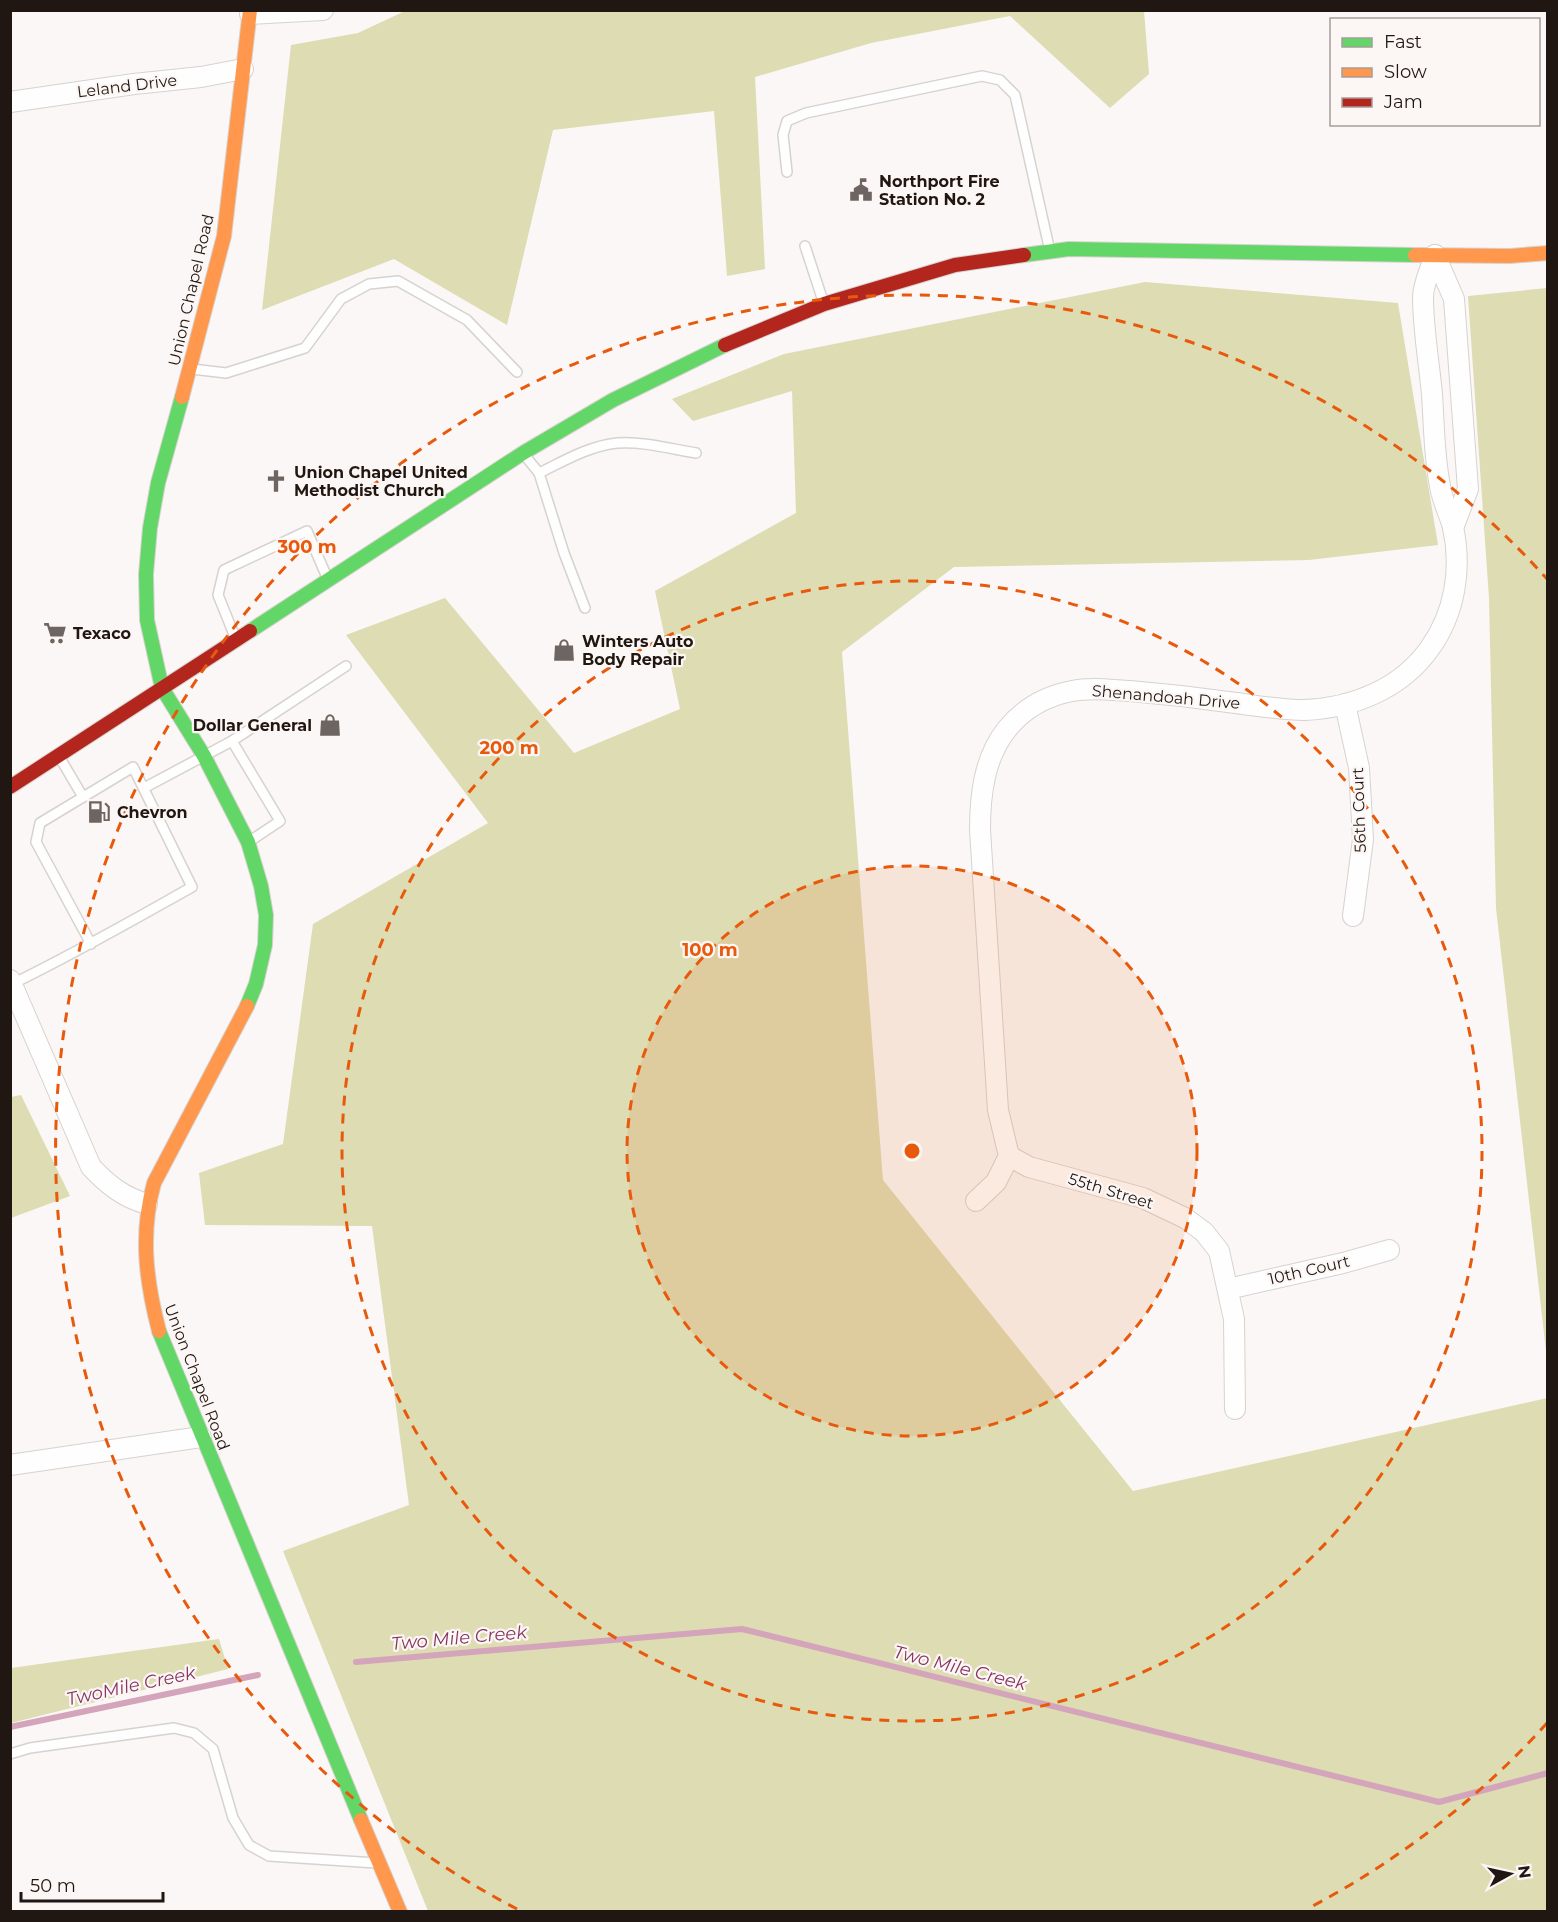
<svg xmlns="http://www.w3.org/2000/svg" width="1558" height="1922" viewBox="0 0 1558 1922" font-family="Montserrat,sans-serif">
	<style>
		.forest { fill: #dddcb3 }
		.lines { fill: none; stroke-linecap: round; stroke-linejoin: round }
		.stream { stroke: #d4a4bb; stroke-width: 6 }
		.lane-casing { stroke: #d8d2ce; stroke-width: 12 }
		.street-casing { stroke: #d8d2ce; stroke-width: 22 }
		.fast-casing { stroke: #d8d2ce; stroke-width: 16 }
		.slow-casing { stroke: #d8d2ce; stroke-width: 16 }
		.jam-casing { stroke: #d8d2ce; stroke-width: 16 }
		.lane { stroke: #fefefe; stroke-width: 9 }
		.street { stroke: #fefefe; stroke-width: 20 }
		.fast { stroke: #63d668; stroke-width: 14 }
		.slow { stroke: #ff974d; stroke-width: 14 }
		.jam { stroke: #b3261e; stroke-width: 14 }
		.ring { fill: none; stroke: #e8590c; stroke-width: 3; stroke-dasharray: 10 8 }
		.labels { text-anchor: middle; dominant-baseline: central; stroke-width: 4.5; stroke-linejoin: round; paint-order: stroke }
		.street-label { font-size: 16px; fill: #211712; stroke: #fcf6f4 }
		.poi-label { font-size: 16px; font-weight: bold; fill: #211712; stroke: #fcf6f4; text-anchor: start }
		.water-label { font-size: 18px; font-style: italic; fill: #863462; stroke: #fcf6f4 }
		.centre { fill: #e8590c; stroke: #fcf6f4; stroke-width: 3 }
		.ring-label { font-size: 18px; text-anchor: middle; font-weight: bold; fill: #e8590c; stroke: #fcf6f4; stroke-width: 4.5; stroke-linejoin: round; paint-order: stroke }
	</style>
	<rect width="100%" height="100%" fill="#faf7f6"/>
	<g class="forest">
		<path d="M 405,11 L 1144,11 L 1149,74 L 1110,108 L 1010,16 L 871,43 L 755,77 L 765,269 L 727,276 L 714,111 L 553,130 L 507,325 L 394,259 L 262,310 L 291,45 L 358,33 Z"/>
		<path d="M 1145,282 L 1398,303 L 1438,545 L 1309,560 L 954,567 L 842,652 L 883,1180 L 1133,1491 L 1547,1398 L 1547,1911 L 428,1911 L 283,1551 L 409,1505 L 372,1226 L 205,1225 L 199,1173 L 283,1144 L 313,924 L 488,823 L 346,635 L 445,598 L 574,753 L 680,709 L 655,591 L 796,513 L 792,391 L 693,421 L 672,399 L 784,354 Z"/>
		<path d="M 1547,288 L 1548,288 L 1547,1360 L 1496,908 L 1489,598 L 1468,296 Z"/>
		<path d="M 21,1095 L 70,1196 L 11,1218 L 11,1097 Z"/>
		<path d="M 219,1639 L 228,1669 L 11,1723 L 11,1668 Z"/>
	</g>
	<g class="lines">
		<g class="stream">
			<path d="M 356,1662 L 742,1629 L 1439,1802 L 1548,1773"/>
			<path d="M 10,1727 L 258,1675"/>
		</g>
		<g class="lane-casing">
			<g id="lane">
				<path d="M 787,172 L 783,135 L 787,121 L 806,113 L 982,76 L 1000,80 L 1015,95 L 1049,247"/>
				<path d="M 805,246 L 823,301"/>
				<path d="M 192,369 L 226,373 L 305,348 L 341,299 L 369,284 L 398,281 L 467,320 L 517,372"/>
				<path d="M 526,457 L 539,473 C 564,461 589,446 617,443 C 643,441 671,449 696,453"/>
				<path d="M 539,473 L 564,553 L 585,608"/>
				<path d="M 235,637 L 218,595 L 224,570 L 307,531 L 326,575"/>
				<path d="M 232,741 L 280,821 L 250,841"/>
				<path d="M 60,758 L 83,797"/>
				<path d="M 144,788 L 232,741 L 346,666"/>
				<path d="M 12,984 C 74,954 133,920 192,887 L 133,767 L 40,823 L 36,842 L 91,944"/>
				<path d="M 10,1754 L 30,1748 L 174,1728 L 194,1733 L 213,1749 L 233,1818 L 249,1845 L 269,1856 L 376,1863"/>
			</g>
		</g>
		<g class="street-casing">
			<g id="street">
				<path d="M 250,14 L 323,10"/>
				<path d="M 10,102 L 134,84 L 201,77 L 243,69"/>
				<path d="M 1435,255 L 1454,299 L 1468,489 L 1453,528"/>
				<path d="M 1345,704 L 1359,768 L 1363,839 L 1353,916"/>
				<path d="M 10,980 L 91,1167 C 108,1185 123,1197 147,1204"/>
				<path d="M 1009,1156 L 1029,1167 L 1143,1198 L 1185,1218 L 1204,1232 L 1219,1251 L 1234,1319 L 1235,1409"/>
				<path d="M 976,1201 L 996,1182 L 1009,1156 L 998,1110 L 980,830 C 980,795 984,758 1007,729 C 1024,708 1046,696 1072,691 C 1091,687 1111,690 1130,691 C 1166,694 1201,698 1236,703 C 1259,706 1281,710 1304,710 C 1353,708 1401,689 1430,648 C 1455,613 1462,569 1453,527 C 1449,513 1442,500 1440,486 C 1434,456 1434,424 1432,394 C 1429,362 1423,329 1423,297 C 1423,284 1431,268 1435,255"/>
				<path d="M 1228,1289 L 1343,1263 L 1389,1250"/>
				<path d="M 10,1465 L 201,1437"/>
			</g>
		</g>
		<g class="fast-casing">
			<g id="fast">
				<path d="M 1024,255 L 1069,249 L 1415,255"/>
				<path d="M 182,397 L 158,483 L 150,528 L 146,574 L 147,620 L 162,688 L 204,756 L 248,842 L 261,886 L 266,915 L 265,945 L 256,984 L 247,1006"/>
				<path d="M 250,631 L 523,453 L 613,400 L 725,345"/>
				<path d="M 159,1331 L 361,1820"/>
			</g>
		</g>
		<g class="slow-casing">
			<g id="slow">
				<path d="M 1415,255 L 1510,256 L 1548,253"/>
				<path d="M 182,397 L 224,236 L 250,10"/>
				<path d="M 159,1331 C 146,1281 140,1234 154,1183 L 247,1006"/>
				<path d="M 361,1820 L 400,1912"/>
			</g>
		</g>
		<g class="jam-casing">
			<g id="jam">
				<path d="M 725,345 L 824,304 L 955,265 L 1024,255"/>
				<path d="M 10,787 L 250,631"/>
			</g>
		</g>
		<use href="#lane" class="lane"/>
		<use href="#street" class="street"/>
		<use href="#fast" class="fast"/>
		<use href="#slow" class="slow"/>
		<use href="#jam" class="jam"/>
	</g>
	<circle cx="912" cy="1151" r="285" fill="#e8590c" fill-opacity=".12"/>
	<g class="ring">
		<circle cx="912" cy="1151" r="285"/>
		<circle cx="912" cy="1151" r="570"/>
		<path d="M1547 1723A855 855 0 0 1 1307 1909M517 1909A855 855 0 1 1 1547 579"/>
	</g>
	<defs>
		<g id="civic-bare" transform="scale(1.8)"><path d="M-.6-6.5H3V-4.5H.6V-3L4-1V1h2V6H-6V1h2V-1L-.6-3ZM-1.2 2.5V6h2.4V2.5Z" fill="#6d6562" stroke="#fcf6f4" stroke-width="2.5" paint-order="stroke"/></g>
		<g id="church-bare" transform="scale(1.8)"><path d="M-1.2-6h2.4v3.5h3.3v2.4h-3.3V6h-2.4V-.1h-3.3v-2.4h3.3Z" fill="#6d6562" stroke="#fcf6f4" stroke-width="2.5" paint-order="stroke"/></g>
		<g id="supermarket-bare" transform="scale(1.8)"><path d="M-6-5.5h2.5l.6 2H6L4.5 2H-2.5L-4.4-4H-6ZM-1.5 3.2a1.3 1.3 0 1 0 .1 0ZM3 3.2a1.3 1.3 0 1 0 .1 0Z" fill="#6d6562" stroke="#fcf6f4" stroke-width="2.5" paint-order="stroke"/></g>
		<g id="shop-bare" transform="scale(1.8)"><path d="M-5-2.5h2.3a2.7 3.5 0 0 1 5.4 0H5L5.5 6h-11ZM-1.5-2.5h3a1.5 2.3 0 0 0-3 0Z" fill="#6d6562" stroke="#fcf6f4" stroke-width="2.5" paint-order="stroke"/></g>
		<g id="fuel-bare" transform="scale(1.8)"><path d="M-5.5-6h7V0h2V4h1.3V-2.5L3-4.5l.8-.8L6-3V5H2.5V1h-1V6h-7ZM-4.2-4.7v3.2H.2V-4.7Z" fill="#6d6562" stroke="#fcf6f4" stroke-width="2.5" paint-order="stroke"/></g>
	</defs>
	<g fill-rule="evenodd">
		<use href="#civic-bare" x="861" y="190"/>
		<use href="#church-bare" x="276" y="481"/>
		<use href="#supermarket-bare" x="55" y="633"/>
		<use href="#shop-bare" x="564" y="650"/>
		<use href="#shop-bare" x="330" y="725"/>
		<use href="#fuel-bare" x="99" y="812"/>
	</g>
	<g class="labels">
		<g class="street-label">
			<text transform="translate(127 86) rotate(-7)">Leland Drive</text>
			<text transform="translate(191 290) rotate(-77)">Union Chapel Road</text>
			<text transform="translate(1166 697) rotate(5)">Shenandoah Drive</text>
			<text transform="translate(1359 810) rotate(-92)">56th Court</text>
			<text transform="translate(1111 1191) rotate(17)">55th Street</text>
			<text transform="translate(1309 1270) rotate(-13)">10th Court</text>
			<text transform="translate(197 1377) rotate(69)">Union Chapel Road</text>
		</g>
		<g class="poi-label">
			<text x="879" y="181">Northport Fire<tspan x="879" dy="18">Station No. 2</tspan></text>
			<text x="294" y="472">Union Chapel United<tspan x="294" dy="18">Methodist Church</tspan></text>
			<text x="73" y="633">Texaco</text>
			<text x="582" y="641">Winters Auto<tspan x="582" dy="18">Body Repair</tspan></text>
			<text x="312" y="725" text-anchor="end">Dollar General</text>
			<text x="117" y="812">Chevron</text>
		</g>
		<g class="water-label">
			<text transform="translate(459 1638) rotate(-5)">Two Mile Creek</text>
			<text transform="translate(960 1668) rotate(14)">Two Mile Creek</text>
			<text transform="translate(131 1686) rotate(-12)">TwoMile Creek</text>
		</g>
	</g>
	<circle cx="912" cy="1151" r="9" class="centre"/>
	<g class="ring-label">
		<text x="307" y="553">300 m</text>
		<text x="509" y="754">200 m</text>
		<text x="710" y="956">100 m</text>
	</g>
	<rect width="1558" height="1922" fill="none" stroke="#211712" stroke-width="24"/>
	<rect x="1330" y="18" width="210" height="108" fill="#fcf6f4" stroke="#a49d9a" stroke-width="1.5"/>
	<rect x="1342" y="38" width="30" height="9" fill="#63d668" stroke="#a49d9a" stroke-width="1.5"/>
	<text x="1384" y="48" font-size="18" fill="#211712">Fast</text>
	<rect x="1342" y="68" width="30" height="9" fill="#ff974d" stroke="#a49d9a" stroke-width="1.5"/>
	<text x="1384" y="78" font-size="18" fill="#211712">Slow</text>
	<rect x="1342" y="98" width="30" height="9" fill="#b3261e" stroke="#a49d9a" stroke-width="1.5"/>
	<text x="1384" y="108" font-size="18" fill="#211712">Jam</text>
	<g transform="translate(1510 1874) rotate(82)" stroke="#fcf6f4" stroke-width="4.5" paint-order="stroke">
	<path d="M0-4.5L10 22L0 15L-10 22Z" fill="#211712"/>
	<text y="-9" font-size="16" font-weight="bold" text-anchor="middle" fill="#211712">N</text>
	</g>
	<path d="M21 1892v9h142v-9" fill="none" stroke="#211712" stroke-width="3"/>
	<text x="30" y="1892" font-size="18" fill="#211712" stroke="#fcf6f4" stroke-width="4.5" paint-order="stroke">50 m</text>
</svg>
